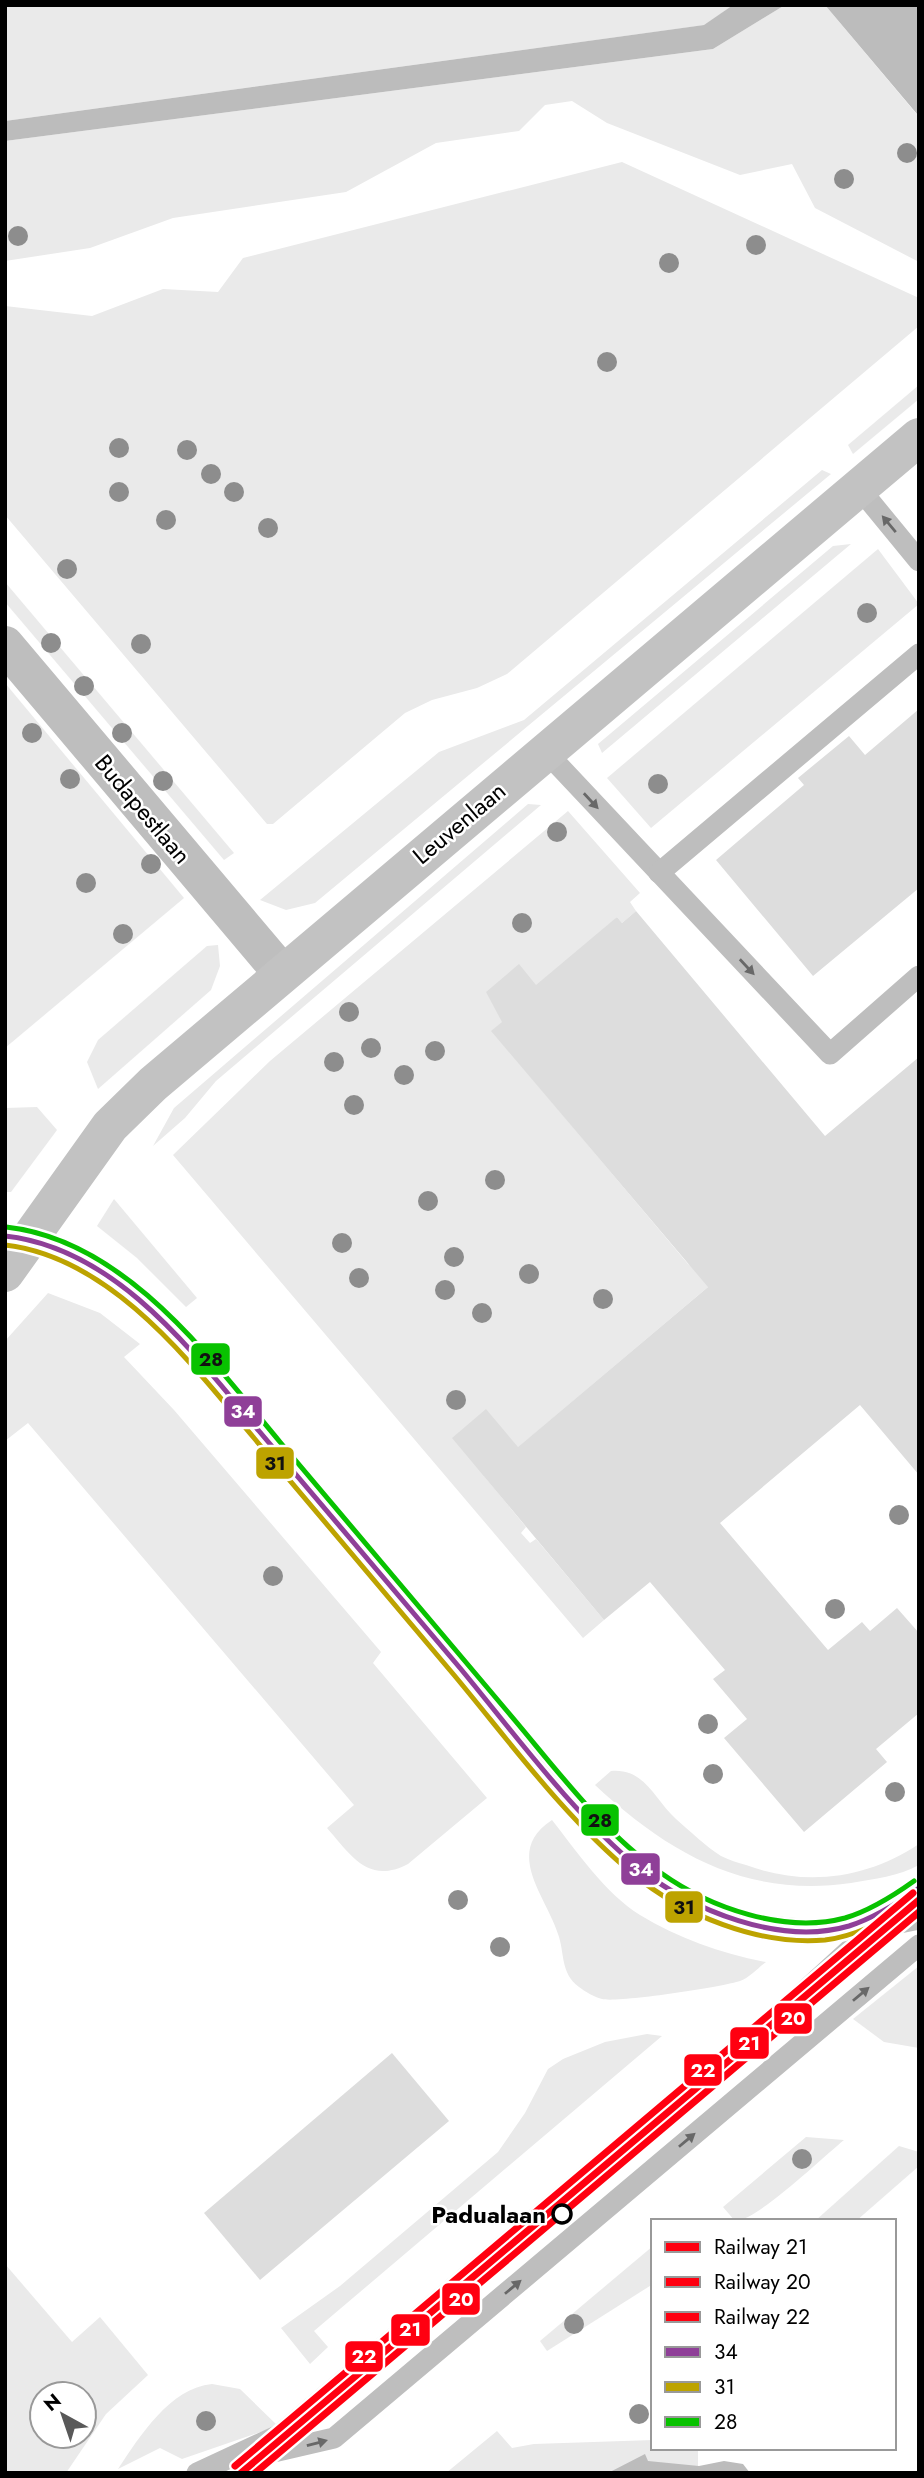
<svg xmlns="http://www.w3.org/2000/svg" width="924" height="2478" viewBox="0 0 924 2478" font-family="Jost,sans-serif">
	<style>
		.green { fill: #eaeaea; fill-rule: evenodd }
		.water { fill: #bcbcbc }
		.building { fill: #ddd }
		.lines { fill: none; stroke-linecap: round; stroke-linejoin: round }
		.service { stroke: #bebebe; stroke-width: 21 }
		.minor { stroke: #bebebe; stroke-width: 38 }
		.secondary { stroke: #c2c2c2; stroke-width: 38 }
		.bus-1-casing { stroke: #fff; stroke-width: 10 }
		.bus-2-casing { stroke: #fff; stroke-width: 10 }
		.bus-3-casing { stroke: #fff; stroke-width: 10 }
		.bus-1 { stroke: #8f3f98; stroke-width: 5 }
		.bus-2 { stroke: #bda300; stroke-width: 5 }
		.bus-3 { stroke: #08c200; stroke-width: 5 }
		.rail-1-casing { stroke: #fff; stroke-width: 12 }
		.rail-2-casing { stroke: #fff; stroke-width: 12 }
		.rail-3-casing { stroke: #fff; stroke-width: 12 }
		.rail-1 { stroke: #ff0010; stroke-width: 7 }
		.rail-2 { stroke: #ff0010; stroke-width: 7 }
		.rail-3 { stroke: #ff0010; stroke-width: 7 }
		.tree { fill: #8d8d8d }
		.oneway { fill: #686868 }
		.stop-dot { fill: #fff; stroke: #000; stroke-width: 3.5 }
		.labels { text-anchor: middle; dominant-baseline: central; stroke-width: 5; stroke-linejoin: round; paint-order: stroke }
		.street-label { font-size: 24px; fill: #000; stroke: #fff }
		.stop-label { font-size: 24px; font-weight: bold; fill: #000; stroke: #fff; text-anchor: end }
		.line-badge { stroke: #fff; stroke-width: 2.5 }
		.badge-label { font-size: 19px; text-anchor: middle; font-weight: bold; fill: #fff }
		.pale-badge-label { font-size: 19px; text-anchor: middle; font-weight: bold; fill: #111 }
	</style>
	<rect width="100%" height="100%" fill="#fff"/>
	<g class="green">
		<path d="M 5,5 L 733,5 L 705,25 L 5,121 Z"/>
		<path d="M 785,5 L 825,5 L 919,117 L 919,262 L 815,208 L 792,164 L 740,175 L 607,123 L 572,101 L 545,105 L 519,131 L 436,143 L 346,192 L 173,218 L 90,248 L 5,261 L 5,141 L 713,49 Z"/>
		<path d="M 622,162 L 919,298 L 919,326 L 507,674 L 477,688 L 432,700 L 405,713 L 273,824 L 267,824 L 5,515 L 5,306 L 92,316 L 163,289 L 218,292 L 243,258 Z"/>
		<path d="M 919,385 L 919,399 L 853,454 L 848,445 Z"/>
		<path d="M 822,470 L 831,474 L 315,903 L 286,910 L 260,900 L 439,752 L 524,720 Z"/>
		<path d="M 851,544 L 602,753 L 598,744 L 833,546 Z"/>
		<path d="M 878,549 L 919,604 L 651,828 L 607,778 Z"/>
		<path d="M 5,582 L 234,853 L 224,860 L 5,602 Z"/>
		<path d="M 5,683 L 184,898 L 5,1048 Z"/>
		<path d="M 528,804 L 541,805 L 216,1081 L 185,1118 L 153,1146 L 174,1108 Z"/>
		<path d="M 568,811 L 640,893 L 630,902 L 636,911 L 622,923 L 617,917 L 574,963 L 492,1031 L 688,1264 L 715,1281 L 484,1476 L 526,1527 L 521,1533 L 530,1543 L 536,1539 L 604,1620 L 583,1638 L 173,1155 L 270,1061 Z"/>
		<path d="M 218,945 L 220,966 L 211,990 L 98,1089 L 87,1062 L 98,1040 L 207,946 Z"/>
		<path d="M 37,1107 L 57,1130 L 11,1192 L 5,1192 L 5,1108 Z"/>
		<path d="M 114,1199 L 197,1298 L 186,1307 L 137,1258 L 97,1226 Z"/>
		<path d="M 48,1293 L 100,1313 L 140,1344 L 124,1357 L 174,1410 L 381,1652 L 373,1663 L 487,1798 L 408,1864 C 368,1885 351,1855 327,1828 L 354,1805 L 28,1423 L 5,1441 L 5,1341 Z"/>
		<path d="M 611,1771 C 645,1768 654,1799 676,1819 C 690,1831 705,1846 721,1856 C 729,1860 738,1863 746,1865 C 806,1887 866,1879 919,1844 L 919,1865 C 899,1876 874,1879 851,1883 C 747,1898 669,1854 595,1785 Z"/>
		<path d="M 552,1820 C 577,1852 605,1893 640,1915 C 678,1938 722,1954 766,1962 C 758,1968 749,1978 740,1981 C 722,1987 617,2003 602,1999 C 596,1998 584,1991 579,1987 C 560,1973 565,1953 558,1934 C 546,1896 503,1852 552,1820 Z"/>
		<path d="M 919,1966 L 919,2048 L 884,2042 L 853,2019 Z"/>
		<path d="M 647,2034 L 662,2036 L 314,2331 L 328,2347 L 310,2364 L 281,2328 L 340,2286 L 498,2152 L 525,2113 L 548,2069 L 563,2059 L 605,2042 Z"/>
		<path d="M 806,2137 L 844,2140 C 823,2157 757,2221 735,2221 L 723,2207 Z"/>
		<path d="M 899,2146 L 919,2152 L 919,2166 L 856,2221 L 815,2221 Z"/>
		<path d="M 653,2246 L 653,2284 L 547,2351 L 540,2341 Z"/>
		<path d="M 5,2264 L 72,2342 L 100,2317 L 148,2375 L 106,2414 L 66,2473 L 5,2473 ZM 42,2394 L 84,2394 L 84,2436 L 42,2436 Z"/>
		<path d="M 212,2384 L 240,2389 L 278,2426 L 182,2459 L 160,2448 L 118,2469 C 140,2436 170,2388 212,2384 Z"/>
		<path d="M 497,2431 L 512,2448 L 534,2444 L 653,2440 L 653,2448 L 698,2448 L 698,2473 L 446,2473 Z"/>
	</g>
	<g class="water">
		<path d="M 733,5 L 785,5 L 713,49 L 5,141 L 5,121 L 704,25 Z"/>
		<path d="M 825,5 L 919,5 L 919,117 L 917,114 Z"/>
		<path d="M 645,2454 L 648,2461 L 699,2466 L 724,2461 L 743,2464 L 750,2473 L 608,2473 Z"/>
	</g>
	<g class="building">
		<path d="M 919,709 L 919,888 L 813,976 L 716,860 L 804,785 L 798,778 L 849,736 L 865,755 Z"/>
		<path d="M 636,911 L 825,1136 L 919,1057 L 919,1475 L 860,1405 L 720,1523 L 828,1650 L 862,1622 L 870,1631 L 897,1608 L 919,1633 L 919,1713 L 876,1749 L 887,1762 L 804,1832 L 724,1738 L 747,1719 L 713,1679 L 725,1670 L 650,1582 L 604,1620 L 452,1438 L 486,1409 L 518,1447 L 708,1287 L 491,1031 L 502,1022 L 486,992 L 519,964 L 536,985 L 617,917 L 622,923 Z"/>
		<path d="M 392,2053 L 449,2121 L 260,2280 L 204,2213 Z"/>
	</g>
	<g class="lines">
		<g class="service">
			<path d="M 859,488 L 919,561"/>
			<path d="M 545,751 L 830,1054 L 919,976"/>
			<path d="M 659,873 L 919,654"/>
			<path d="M 5,1236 C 107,1249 180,1337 242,1411 C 320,1503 398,1595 476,1688 C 542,1765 606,1860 699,1906 C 758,1935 856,1934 919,1919"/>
			<path d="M 252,2457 L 334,2438 L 919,1945"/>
			<path d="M 197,2473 L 279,2435 L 798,1997 L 906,1898"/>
		</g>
		<path class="minor" d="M 5,645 L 282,973"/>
		<path class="secondary" d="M 5,1273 L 110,1126 L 153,1084 L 919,437"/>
		<g class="bus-1-casing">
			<path id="bus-1" d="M 5,1236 C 116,1248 193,1352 259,1431 C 326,1510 393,1589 460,1668 C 514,1733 573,1814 639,1868 C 692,1911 781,1946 849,1926 C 874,1918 898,1903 919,1888"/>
		</g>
		<g class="bus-2-casing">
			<path id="bus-2" d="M 5,1245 C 111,1257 190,1362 254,1438 C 320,1517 387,1596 454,1675 C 510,1742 565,1818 633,1874 C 682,1915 760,1946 825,1940 C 859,1936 891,1918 919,1899"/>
		</g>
		<g class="bus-3-casing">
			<path id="bus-3" d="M 6,1227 C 125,1240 209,1357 280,1442 C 356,1532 431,1621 507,1711 C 554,1766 601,1831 661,1873 C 710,1908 785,1934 845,1918 C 869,1911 893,1896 914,1881"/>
		</g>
		<use href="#bus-1" class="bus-1"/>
		<use href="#bus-2" class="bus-2"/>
		<use href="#bus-3" class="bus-3"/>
		<g class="rail-1-casing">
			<path id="rail-1" d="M 241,2473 L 919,1900"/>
		</g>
		<g class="rail-2-casing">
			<path id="rail-2" d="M 255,2473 L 919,1912"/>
		</g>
		<g class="rail-3-casing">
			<path id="rail-3" d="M 235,2466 L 913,1893"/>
		</g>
		<use href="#rail-1" class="rail-1"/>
		<use href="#rail-2" class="rail-2"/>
		<use href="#rail-3" class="rail-3"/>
	</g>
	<g class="tree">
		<circle cx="907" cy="153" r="10"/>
		<circle cx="844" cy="179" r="10"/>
		<circle cx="18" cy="236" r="10"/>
		<circle cx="756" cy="245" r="10"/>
		<circle cx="669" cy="263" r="10"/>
		<circle cx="607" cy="362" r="10"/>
		<circle cx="119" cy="448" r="10"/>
		<circle cx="187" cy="450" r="10"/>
		<circle cx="211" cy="474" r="10"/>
		<circle cx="119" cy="492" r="10"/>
		<circle cx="234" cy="492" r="10"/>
		<circle cx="166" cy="520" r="10"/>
		<circle cx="268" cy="528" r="10"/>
		<circle cx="67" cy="569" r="10"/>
		<circle cx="867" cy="613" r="10"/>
		<circle cx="51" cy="643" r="10"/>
		<circle cx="141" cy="644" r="10"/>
		<circle cx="84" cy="686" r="10"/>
		<circle cx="32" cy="733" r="10"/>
		<circle cx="122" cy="733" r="10"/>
		<circle cx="70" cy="779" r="10"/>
		<circle cx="163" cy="781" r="10"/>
		<circle cx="658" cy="784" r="10"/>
		<circle cx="557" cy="832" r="10"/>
		<circle cx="151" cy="864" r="10"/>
		<circle cx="86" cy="883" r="10"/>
		<circle cx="522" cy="923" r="10"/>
		<circle cx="123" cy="934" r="10"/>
		<circle cx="349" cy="1012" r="10"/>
		<circle cx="371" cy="1048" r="10"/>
		<circle cx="435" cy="1051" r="10"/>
		<circle cx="334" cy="1062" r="10"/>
		<circle cx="404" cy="1075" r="10"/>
		<circle cx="354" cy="1105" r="10"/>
		<circle cx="495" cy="1180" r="10"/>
		<circle cx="428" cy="1201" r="10"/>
		<circle cx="342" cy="1243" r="10"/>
		<circle cx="454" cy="1257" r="10"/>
		<circle cx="529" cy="1274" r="10"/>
		<circle cx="359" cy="1278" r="10"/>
		<circle cx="445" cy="1290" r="10"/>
		<circle cx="603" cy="1299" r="10"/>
		<circle cx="482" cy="1313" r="10"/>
		<circle cx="456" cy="1400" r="10"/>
		<circle cx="899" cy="1515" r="10"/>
		<circle cx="273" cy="1576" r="10"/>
		<circle cx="835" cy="1609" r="10"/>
		<circle cx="708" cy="1724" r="10"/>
		<circle cx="713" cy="1774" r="10"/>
		<circle cx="895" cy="1792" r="10"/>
		<circle cx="458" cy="1900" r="10"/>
		<circle cx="500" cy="1947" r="10"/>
		<circle cx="802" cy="2159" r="10"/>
		<circle cx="574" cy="2324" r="10"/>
		<circle cx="639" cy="2414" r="10"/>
		<circle cx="206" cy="2421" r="10"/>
	</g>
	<defs><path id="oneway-solid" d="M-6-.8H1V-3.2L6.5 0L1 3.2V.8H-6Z" transform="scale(1.75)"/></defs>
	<g class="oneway">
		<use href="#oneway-solid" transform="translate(889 524) rotate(-130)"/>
		<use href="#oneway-solid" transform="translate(591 801) rotate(47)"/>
		<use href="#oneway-solid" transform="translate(747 967) rotate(47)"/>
		<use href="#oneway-solid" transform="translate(861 1994) rotate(-40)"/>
		<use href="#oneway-solid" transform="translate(687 2140) rotate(-40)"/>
		<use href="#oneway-solid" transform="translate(513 2287) rotate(-40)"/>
		<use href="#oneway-solid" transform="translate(317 2443) rotate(-15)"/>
	</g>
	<circle class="stop-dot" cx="562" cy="2214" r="9"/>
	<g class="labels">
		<g class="street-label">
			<text transform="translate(143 809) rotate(50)">Budapestlaan</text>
			<text transform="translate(459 823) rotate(-40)">Leuvenlaan</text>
		</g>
		<g class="stop-label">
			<text x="546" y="2214">Padualaan</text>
		</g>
	</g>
	<g class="line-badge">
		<rect x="190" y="1342" width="41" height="34" rx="7" fill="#08c200"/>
		<rect x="223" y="1395" width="40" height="33" rx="7" fill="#8f3f98"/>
		<rect x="255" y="1446" width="40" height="34" rx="7" fill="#bda300"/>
		<rect x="580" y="1803" width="40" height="34" rx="7" fill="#08c200"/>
		<rect x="620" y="1852" width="41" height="34" rx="7" fill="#8f3f98"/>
		<rect x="664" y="1890" width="40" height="34" rx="7" fill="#bda300"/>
		<rect x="773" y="2002" width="40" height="33" rx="7" fill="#ff0010"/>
		<rect x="729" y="2026" width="41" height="34" rx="7" fill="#ff0010"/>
		<rect x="683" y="2053" width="40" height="34" rx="7" fill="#ff0010"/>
		<rect x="441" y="2282" width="40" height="34" rx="7" fill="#ff0010"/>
		<rect x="390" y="2313" width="41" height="34" rx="7" fill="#ff0010"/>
		<rect x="344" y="2340" width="40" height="33" rx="7" fill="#ff0010"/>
	</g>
	<g class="badge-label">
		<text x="243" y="1418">34</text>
		<text x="641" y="1876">34</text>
		<text x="793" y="2025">20</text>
		<text x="749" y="2050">21</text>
		<text x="703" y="2077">22</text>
		<text x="461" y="2306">20</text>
		<text x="410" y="2336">21</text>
		<text x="364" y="2363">22</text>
	</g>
	<g class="pale-badge-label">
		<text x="211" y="1366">28</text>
		<text x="275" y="1470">31</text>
		<text x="600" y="1827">28</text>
		<text x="684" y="1914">31</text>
	</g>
	<rect width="924" height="2478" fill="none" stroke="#000000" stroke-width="14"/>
	<rect x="651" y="2219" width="245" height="231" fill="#ffffff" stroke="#999999" stroke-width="2"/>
	<rect x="665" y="2242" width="35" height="10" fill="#ff0010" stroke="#999999" stroke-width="2"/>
	<text x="714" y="2254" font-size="21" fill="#000000">Railway 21</text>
	<rect x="665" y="2277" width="35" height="10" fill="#ff0010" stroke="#999999" stroke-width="2"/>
	<text x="714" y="2289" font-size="21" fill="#000000">Railway 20</text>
	<rect x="665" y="2312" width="35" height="10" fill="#ff0010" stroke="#999999" stroke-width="2"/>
	<text x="714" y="2324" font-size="21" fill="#000000">Railway 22</text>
	<rect x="665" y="2347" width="35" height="10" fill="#8f3f98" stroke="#999999" stroke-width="2"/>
	<text x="714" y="2359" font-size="21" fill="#000000">34</text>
	<rect x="665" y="2382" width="35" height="10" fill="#bda300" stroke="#999999" stroke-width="2"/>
	<text x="714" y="2394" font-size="21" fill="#000000">31</text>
	<rect x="665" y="2417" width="35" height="10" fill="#08c200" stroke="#999999" stroke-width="2"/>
	<text x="714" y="2429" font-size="21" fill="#000000">28</text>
	<g transform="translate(63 2415) rotate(320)"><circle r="33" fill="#ffffff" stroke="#999999" stroke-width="2"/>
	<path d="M0-5L12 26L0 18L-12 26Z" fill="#595959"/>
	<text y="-10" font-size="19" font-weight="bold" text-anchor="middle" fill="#000000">N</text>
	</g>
</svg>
